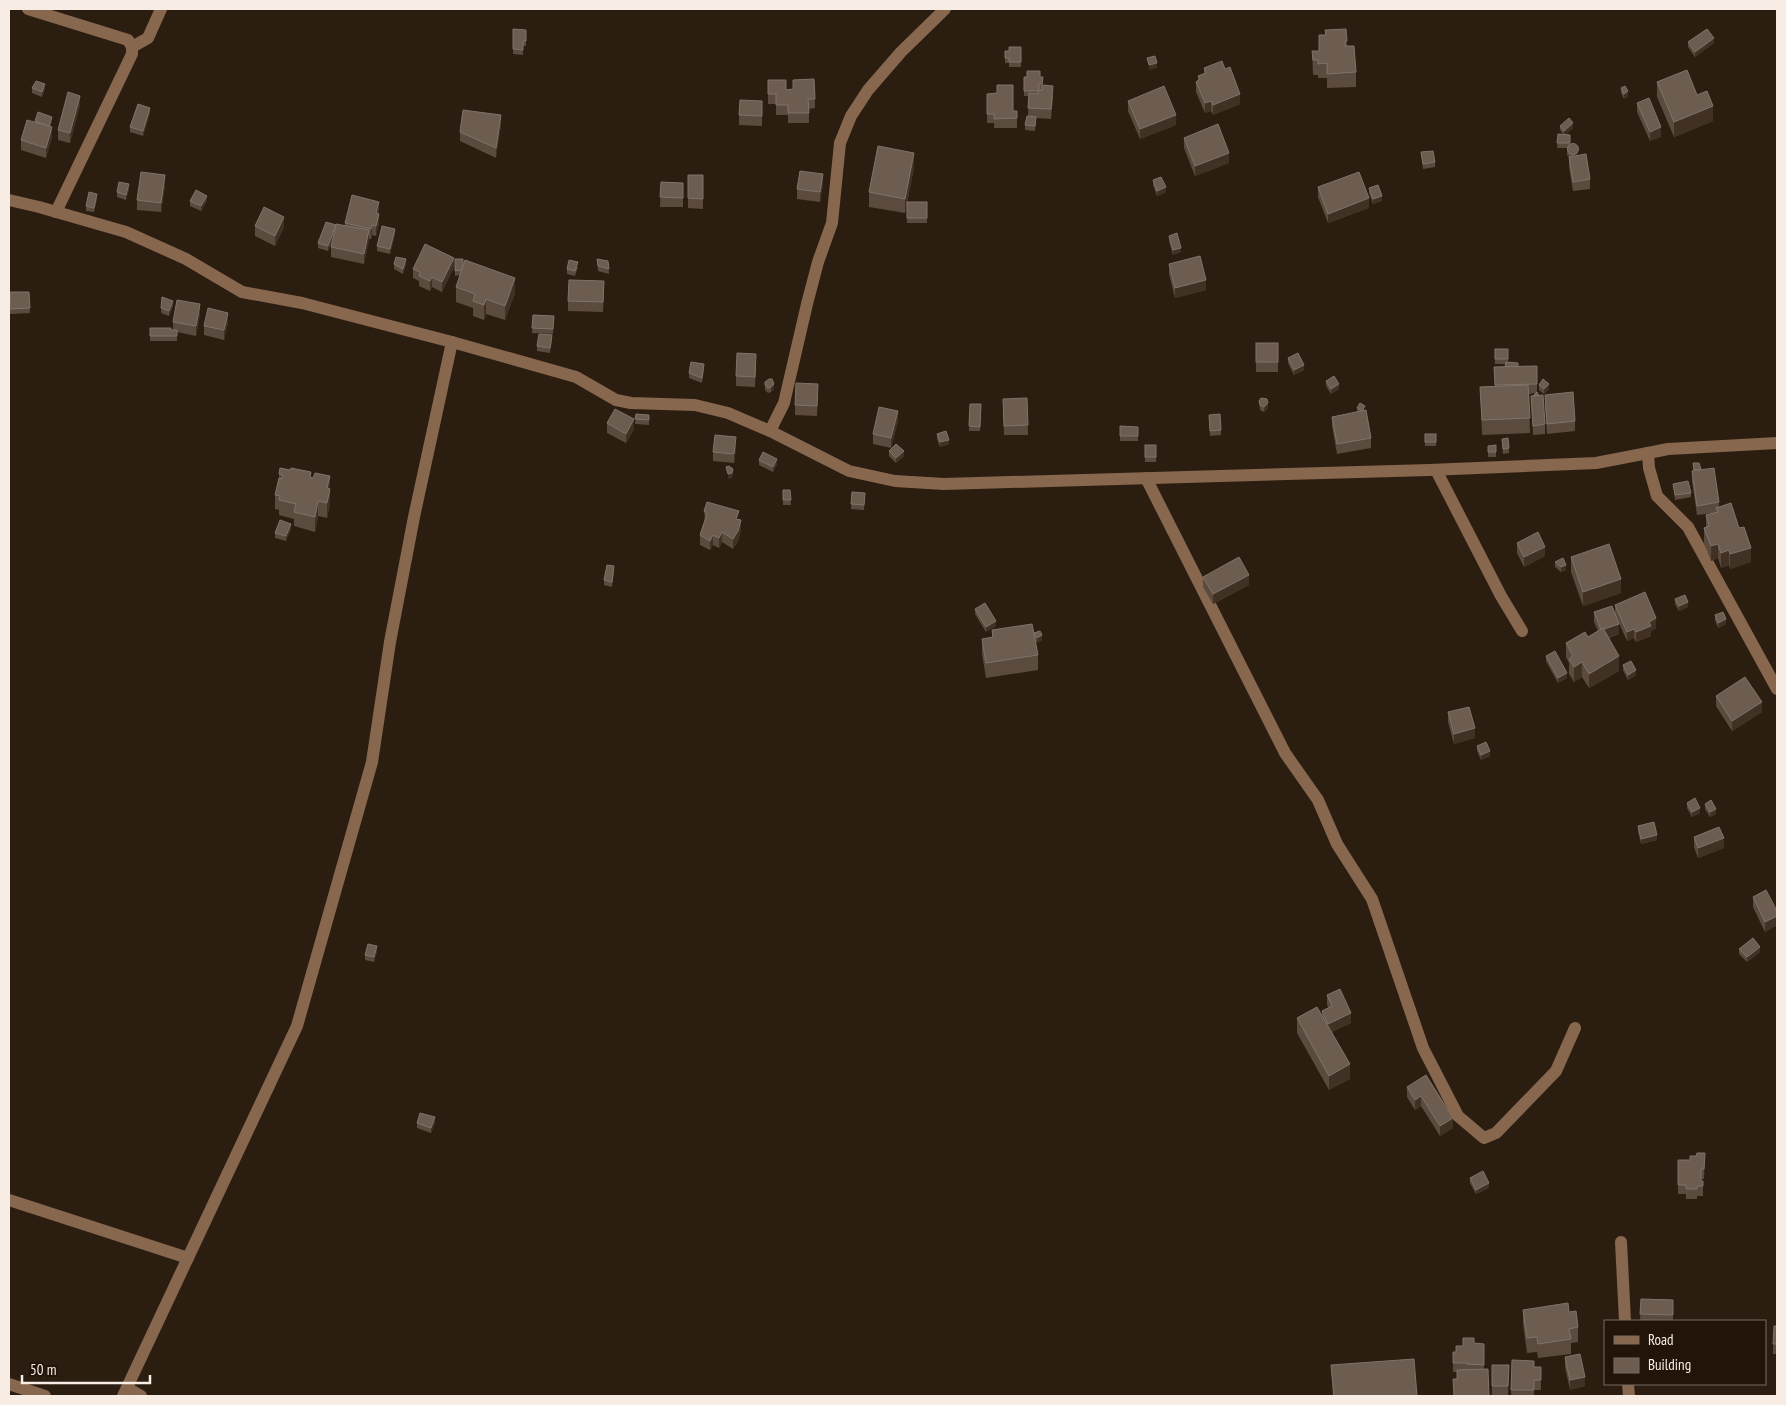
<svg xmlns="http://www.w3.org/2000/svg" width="1786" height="1405" viewBox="0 0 1786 1405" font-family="'PT Sans Narrow',sans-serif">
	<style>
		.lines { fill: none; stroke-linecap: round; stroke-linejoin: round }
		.minor { stroke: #87674d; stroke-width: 12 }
		.wall { fill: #5b4b3f }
		.shaded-wall { fill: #413125 }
		.building { fill: #6c5d50; stroke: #817368 }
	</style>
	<rect width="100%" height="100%" fill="#2c1d11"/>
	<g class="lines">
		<g class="minor">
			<path d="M 28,9 L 128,40 L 132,47 L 132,54 L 56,212"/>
			<path d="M 132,47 L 148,38 L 161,9"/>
			<path d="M 9,200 L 39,207 L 126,232 L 186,259 L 242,292 L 302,303 L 452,342 L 576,377 L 616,400 L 631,403 L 695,405 L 728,413 L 770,431 L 849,471 L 895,481 L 944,484 L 1429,470 L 1596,463 L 1648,453"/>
			<path d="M 770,431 L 784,403 L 807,304 L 818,262 L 832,223 L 840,143 L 851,116 L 868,90 L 901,52 L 945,9"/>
			<path d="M 1777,443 L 1668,449 L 1648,453 L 1649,468 L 1657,496 L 1688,527 L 1777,689"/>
			<path d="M 1436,470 L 1501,596 L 1522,631"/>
			<path d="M 1146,478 L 1285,753 L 1318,800 L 1337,844 L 1372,899 L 1423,1048 L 1458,1116 L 1484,1138 L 1496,1133 L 1556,1071 L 1575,1028"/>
			<path d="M 9,1200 L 188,1258"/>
			<path d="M 1621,1242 L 1625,1321"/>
			<path d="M 9,1384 L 45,1396"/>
			<path d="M 1628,1384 L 1629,1396"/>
			<path d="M 127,1388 L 141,1396"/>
			<path d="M 123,1396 L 297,1026 L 372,762 L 390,642 L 414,517 L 452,342"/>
		</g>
	</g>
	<g class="wall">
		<path d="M 513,29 L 526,30 L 526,46 L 523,46 L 523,55 L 513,54 Z"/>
		<path d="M 1346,29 L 1347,46 L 1356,72 L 1356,87 L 1327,88 L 1327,78 L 1318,78 L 1318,75 L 1313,75 L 1312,51 L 1319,51 L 1319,35 L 1325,35 Z"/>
		<path d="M 1688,42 L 1714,43 L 1695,57 L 1688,47 Z"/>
		<path d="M 1021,47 L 1021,67 L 1009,67 L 1009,63 L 1005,63 L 1005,51 L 1009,51 Z"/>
		<path d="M 1204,68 L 1240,104 L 1213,115 L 1211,111 L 1205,113 L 1196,92 L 1196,82 L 1198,80 L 1198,76 L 1204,73 Z"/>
		<path d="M 1024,77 L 1043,77 L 1042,85 L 1053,96 L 1051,119 L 1036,118 L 1035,131 L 1025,130 L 1025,125 L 1028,116 L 1029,96 L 1024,96 Z"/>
		<path d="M 814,79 L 815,108 L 809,109 L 809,123 L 788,123 L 788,115 L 776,115 L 776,104 L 768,104 L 768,80 L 786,90 L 793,89 Z"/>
		<path d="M 1657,82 L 1697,95 L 1713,121 L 1674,137 L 1657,97 Z"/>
		<path d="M 32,88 L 45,89 L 42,97 L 32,93 Z"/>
		<path d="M 1621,88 L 1628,96 L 1624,99 L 1621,93 Z"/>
		<path d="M 987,94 L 1013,111 L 1017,111 L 1017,128 L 994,128 L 994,123 L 987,123 Z"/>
		<path d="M 762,101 L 762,126 L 739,125 L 739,115 Z"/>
		<path d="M 1128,101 L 1176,125 L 1140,139 L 1128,111 Z"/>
		<path d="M 1637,103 L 1661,137 L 1650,141 L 1637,112 Z"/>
		<path d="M 80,105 L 70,143 L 58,140 L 58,130 Z"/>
		<path d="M 150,113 L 143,136 L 130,132 L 130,127 Z"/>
		<path d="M 35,121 L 52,121 L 50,127 L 52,137 L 46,158 L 21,150 L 21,140 L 35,123 Z"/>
		<path d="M 501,125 L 496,158 L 460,141 L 460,132 Z"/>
		<path d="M 1560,126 L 1573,128 L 1565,134 L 1570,135 L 1570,144 L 1578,156 L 1590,179 L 1590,189 L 1573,191 L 1569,167 L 1569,157 L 1567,155 L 1567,148 L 1557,148 L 1558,134 L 1563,134 L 1560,130 Z"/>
		<path d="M 1184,138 L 1229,163 L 1195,176 L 1184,148 Z"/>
		<path d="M 1421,152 L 1435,162 L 1435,167 L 1423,169 Z"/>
		<path d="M 914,168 L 905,213 L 869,207 L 869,192 Z"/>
		<path d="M 688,175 L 703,175 L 703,209 L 688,208 Z"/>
		<path d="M 1153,180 L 1166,192 L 1157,196 L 1153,185 Z"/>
		<path d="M 661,182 L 683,183 L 683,207 L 660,207 Z"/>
		<path d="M 823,184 L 820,202 L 797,199 L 797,189 Z"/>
		<path d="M 165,185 L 161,212 L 137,210 L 137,200 Z"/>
		<path d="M 1318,187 L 1369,208 L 1328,223 L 1318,197 Z"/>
		<path d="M 1369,188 L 1382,201 L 1373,204 L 1369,193 Z"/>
		<path d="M 129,189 L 126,200 L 117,197 L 117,192 Z"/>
		<path d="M 97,199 L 94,212 L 86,211 L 86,206 Z"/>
		<path d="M 190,201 L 207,201 L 201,211 L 190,206 Z"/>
		<rect x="907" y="202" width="20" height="21"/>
		<path d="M 379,211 L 379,223 L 376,236 L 372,235 L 371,239 L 369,239 L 364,264 L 331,257 L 331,247 L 334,236 L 328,251 L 318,248 L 318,243 L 336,225 L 345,225 L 345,223 Z"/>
		<path d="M 255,226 L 284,227 L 275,246 L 255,236 Z"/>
		<path d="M 395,234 L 390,254 L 377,251 L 377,246 Z"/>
		<path d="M 1169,236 L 1181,252 L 1173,255 L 1169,241 Z"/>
		<path d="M 455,259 L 463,267 L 515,293 L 505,320 L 486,314 L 484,320 L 473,316 L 473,308 L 456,302 L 456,287 L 460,275 L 455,276 Z"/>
		<path d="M 597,259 L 608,261 L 609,274 L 598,271 Z"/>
		<path d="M 394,264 L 406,264 L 403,274 L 394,269 Z"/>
		<path d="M 1169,264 L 1206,290 L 1175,298 L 1169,274 Z"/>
		<path d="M 454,267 L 442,292 L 432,287 L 430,291 L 419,286 L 419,281 L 413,278 L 413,269 Z"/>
		<path d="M 578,267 L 575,276 L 567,274 L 567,269 Z"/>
		<path d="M 604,291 L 603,312 L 568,311 L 568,301 Z"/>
		<path d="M 10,292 L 29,292 L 30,313 L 10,314 Z"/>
		<path d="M 162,297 L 173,306 L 169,316 L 161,313 Z"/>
		<path d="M 200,314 L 196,336 L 177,332 L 177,341 L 150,341 L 150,328 L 173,330 L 173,322 Z"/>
		<path d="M 533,315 L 554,316 L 553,334 L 532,333 Z"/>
		<path d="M 228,323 L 224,340 L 204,335 L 204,326 Z"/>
		<path d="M 552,340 L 550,353 L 537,351 L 537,346 Z"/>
		<rect x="1256" y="343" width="22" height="29"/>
		<path d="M 1495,349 L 1508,349 L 1508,362 L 1518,367 L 1537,366 L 1537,393 L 1545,424 L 1545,434 L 1533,435 L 1531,396 L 1533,396 L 1535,393 L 1529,394 L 1530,433 L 1482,435 L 1480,387 L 1495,386 L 1494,367 L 1505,367 L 1505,364 L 1495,364 Z"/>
		<path d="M 1288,358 L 1304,370 L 1294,375 L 1288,363 Z"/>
		<path d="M 756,364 L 755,387 L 736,386 L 736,376 Z"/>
		<path d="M 704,369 L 702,383 L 689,378 L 689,373 Z"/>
		<path d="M 1326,381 L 1339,389 L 1331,394 L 1326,386 Z"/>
		<path d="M 765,385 L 774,389 L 771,392 L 768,393 L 765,390 Z"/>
		<path d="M 1539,385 L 1549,389 L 1544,394 L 1539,390 Z"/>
		<path d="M 818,394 L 817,416 L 795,415 L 795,405 Z"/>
		<path d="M 1545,395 L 1575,421 L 1575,431 L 1547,434 L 1545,405 Z"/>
		<path d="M 1027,398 L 1028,435 L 1004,435 L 1003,399 Z"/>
		<path d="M 1259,401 L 1268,408 L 1264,412 L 1260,410 Z"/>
		<path d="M 970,404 L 981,404 L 980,431 L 969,431 Z"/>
		<path d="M 1357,408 L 1365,411 L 1371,438 L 1371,448 L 1337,454 L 1332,426 L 1332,417 L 1357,412 Z"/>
		<path d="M 636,414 L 649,415 L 649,425 L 635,424 Z"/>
		<path d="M 1209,415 L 1221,430 L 1221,435 L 1210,436 Z"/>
		<path d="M 898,421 L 891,448 L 873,444 L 873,434 Z"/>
		<path d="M 607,423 L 634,429 L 626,443 L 607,433 Z"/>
		<path d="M 1120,426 L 1138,427 L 1138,441 L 1120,441 Z"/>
		<path d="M 937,434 L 949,444 L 940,447 L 937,439 Z"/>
		<rect x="1425" y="434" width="11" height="12"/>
		<path d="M 1502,439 L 1509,448 L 1509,453 L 1503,454 Z"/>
		<rect x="1145" y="445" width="11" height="17"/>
		<path d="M 1496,445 L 1496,457 L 1488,457 L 1488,446 Z"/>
		<path d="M 736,447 L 734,463 L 713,461 L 713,452 Z"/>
		<path d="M 889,451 L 904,456 L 896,463 L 889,456 Z"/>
		<path d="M 759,460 L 777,464 L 773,472 L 759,465 Z"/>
		<path d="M 1693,463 L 1701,469 L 1719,502 L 1719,507 L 1751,562 L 1730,569 L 1729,565 L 1721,568 L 1718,558 L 1711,561 L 1704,543 L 1704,528 L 1706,528 L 1706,515 L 1714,513 L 1697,515 L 1692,481 L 1692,471 L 1693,470 Z"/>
		<path d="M 279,474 L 313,478 L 330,476 L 330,504 L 327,518 L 318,516 L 315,532 L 294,526 L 294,519 L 279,515 L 279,510 L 275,509 L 275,495 L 279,478 Z"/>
		<path d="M 1673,484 L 1691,493 L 1691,497 L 1675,500 Z"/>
		<path d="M 783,490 L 790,490 L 791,505 L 783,505 Z"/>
		<path d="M 852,492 L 865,498 L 864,510 L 851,509 Z"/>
		<path d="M 704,511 L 739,520 L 741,530 L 738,541 L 733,549 L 722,542 L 719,548 L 713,545 L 710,550 L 700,545 L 700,535 L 705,522 Z"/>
		<path d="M 291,529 L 286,541 L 275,538 L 275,533 Z"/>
		<path d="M 1517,543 L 1545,556 L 1524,567 L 1517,553 Z"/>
		<path d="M 1571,557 L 1621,593 L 1583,606 L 1571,572 Z"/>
		<path d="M 1555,562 L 1566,570 L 1561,572 L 1555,567 Z"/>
		<path d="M 614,571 L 612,587 L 604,585 L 604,580 Z"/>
		<path d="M 1203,577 L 1249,585 L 1213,604 L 1203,587 Z"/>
		<path d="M 1675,599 L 1688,607 L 1679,611 L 1675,604 Z"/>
		<path d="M 1615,605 L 1656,628 L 1651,631 L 1651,636 L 1636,642 L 1634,638 L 1627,641 L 1615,614 Z"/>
		<path d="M 975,609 L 996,626 L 986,632 L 975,614 Z"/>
		<path d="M 1594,612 L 1619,634 L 1609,638 L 1619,671 L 1589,688 L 1582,677 L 1574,682 L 1569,674 L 1569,663 L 1566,657 L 1566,643 L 1588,637 L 1598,631 L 1594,622 Z"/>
		<path d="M 1715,615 L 1726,624 L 1718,628 L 1715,620 Z"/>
		<path d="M 992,630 L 1034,633 L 1042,640 L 1037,643 L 1035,640 L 1038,655 L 1038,670 L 986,678 L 982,654 L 982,639 L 992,637 Z"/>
		<path d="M 1546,656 L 1567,678 L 1558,683 L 1546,661 Z"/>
		<path d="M 1623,665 L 1636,675 L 1628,680 L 1623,670 Z"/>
		<path d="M 1716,696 L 1762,712 L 1732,731 L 1716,706 Z"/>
		<path d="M 1448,712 L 1475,738 L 1454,744 L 1448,722 Z"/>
		<path d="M 1477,746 L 1490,756 L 1481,760 L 1477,751 Z"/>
		<path d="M 1687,803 L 1700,813 L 1692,817 L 1687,808 Z"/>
		<path d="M 1705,804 L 1716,814 L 1710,817 L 1705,809 Z"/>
		<path d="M 1638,826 L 1657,840 L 1641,844 L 1638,831 Z"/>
		<path d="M 1694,837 L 1724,848 L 1698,858 L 1694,847 Z"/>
		<path d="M 1753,897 L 1777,911 L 1777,925 L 1765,932 L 1753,907 Z"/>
		<path d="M 1739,949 L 1760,952 L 1747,962 L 1739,954 Z"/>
		<path d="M 377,951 L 374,962 L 365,960 L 365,955 Z"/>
		<path d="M 1327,995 L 1351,1023 L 1332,1032 L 1350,1079 L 1329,1090 L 1297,1033 L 1297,1018 L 1322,1014 L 1322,1011 L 1329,1008 L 1327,1005 Z"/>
		<path d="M 1426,1075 L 1453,1128 L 1440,1136 L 1421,1106 L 1415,1110 L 1407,1097 L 1407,1087 Z"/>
		<path d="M 435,1122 L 431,1133 L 417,1128 L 417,1123 Z"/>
		<path d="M 1705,1153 L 1704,1179 L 1701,1179 L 1701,1181 L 1703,1181 L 1703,1196 L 1697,1196 L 1697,1199 L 1686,1199 L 1686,1194 L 1678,1194 L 1678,1160 L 1690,1160 L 1696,1156 Z"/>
		<path d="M 1470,1178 L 1489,1188 L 1476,1194 L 1470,1183 Z"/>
		<path d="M 1641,1299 L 1673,1300 L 1673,1321 L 1640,1321 Z"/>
		<path d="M 1523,1310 L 1569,1312 L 1578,1327 L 1578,1342 L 1571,1343 L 1571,1354 L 1538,1358 L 1537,1352 L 1527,1353 L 1523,1324 Z"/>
		<path d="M 1777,1326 L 1777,1354 L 1773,1354 L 1773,1344 Z"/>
		<path d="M 1474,1343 L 1484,1344 L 1484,1369 L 1457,1379 L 1457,1372 L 1453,1372 L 1453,1352 L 1456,1352 L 1463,1346 Z"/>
		<path d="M 1565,1357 L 1585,1386 L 1570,1390 L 1565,1367 Z"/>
		<path d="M 1512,1360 L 1534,1367 L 1541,1367 L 1541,1390 L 1534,1390 L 1534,1396 L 1511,1396 Z"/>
		<path d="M 1331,1365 L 1417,1396 L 1333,1396 Z"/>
		<path d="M 1492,1365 L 1509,1365 L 1508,1396 L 1492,1395 Z"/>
	</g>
	<g class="shaded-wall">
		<path d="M 1714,38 L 1714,43 L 1695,57 L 1695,52 Z"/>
		<path d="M 1157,63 L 1157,68 L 1149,70 L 1149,65 Z"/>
		<path d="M 45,84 L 45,89 L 42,97 L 42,92 Z"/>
		<path d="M 1628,91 L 1628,96 L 1624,99 L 1624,94 Z"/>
		<path d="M 1240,94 L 1240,104 L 1213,115 L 1213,105 Z"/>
		<path d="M 80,96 L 80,105 L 70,143 L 70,133 Z"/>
		<path d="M 1211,101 L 1211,111 L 1205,113 L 1205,103 Z"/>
		<path d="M 1713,106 L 1713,121 L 1674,137 L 1674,122 Z"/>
		<path d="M 150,108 L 150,113 L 143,136 L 143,131 Z"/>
		<path d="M 501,115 L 501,125 L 496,158 L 496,148 Z"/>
		<path d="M 1176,115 L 1176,125 L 1140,139 L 1140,129 Z"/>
		<path d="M 52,117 L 52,121 L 49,130 L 49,126 Z"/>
		<path d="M 1573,123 L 1573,128 L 1564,136 L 1564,131 Z"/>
		<path d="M 52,127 L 52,137 L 46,158 L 46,148 Z"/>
		<path d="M 1661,127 L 1661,137 L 1650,141 L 1650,132 Z"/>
		<path d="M 1578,151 L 1578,156 L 1574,159 L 1574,154 Z"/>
		<path d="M 914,153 L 914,168 L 905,213 L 905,199 Z"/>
		<path d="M 1229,153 L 1229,163 L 1195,176 L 1195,166 Z"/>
		<path d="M 823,174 L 823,184 L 820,202 L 820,192 Z"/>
		<path d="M 165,175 L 165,185 L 161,212 L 161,203 Z"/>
		<path d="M 129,184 L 129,189 L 126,200 L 126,195 Z"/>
		<path d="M 1166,187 L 1166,192 L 1157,196 L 1157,191 Z"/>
		<path d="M 97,194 L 97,199 L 94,212 L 94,208 Z"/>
		<path d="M 207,196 L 207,201 L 201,211 L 201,206 Z"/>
		<path d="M 1382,196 L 1382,201 L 1373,204 L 1373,199 Z"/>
		<path d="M 1369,198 L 1369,208 L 1328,223 L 1328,214 Z"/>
		<path d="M 379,202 L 379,211 L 376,223 L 376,213 Z"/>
		<path d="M 379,214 L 379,223 L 376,236 L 376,226 Z"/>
		<path d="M 284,217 L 284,227 L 275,246 L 275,236 Z"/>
		<path d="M 336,225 L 336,230 L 328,251 L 328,246 Z"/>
		<path d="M 372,225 L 372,235 L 371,239 L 371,229 Z"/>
		<path d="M 395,229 L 395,234 L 390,254 L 390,249 Z"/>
		<path d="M 369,230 L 369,240 L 364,264 L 364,254 Z"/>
		<path d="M 1181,248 L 1181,252 L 1173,255 L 1173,250 Z"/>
		<path d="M 454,258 L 454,267 L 442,292 L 442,282 Z"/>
		<path d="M 406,259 L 406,264 L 403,274 L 403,269 Z"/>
		<path d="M 432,277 L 432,287 L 430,291 L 430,281 Z"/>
		<path d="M 515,278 L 515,293 L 505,320 L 505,306 Z"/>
		<path d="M 1206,280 L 1206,290 L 1175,298 L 1175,288 Z"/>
		<path d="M 486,299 L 486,314 L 484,320 L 484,305 Z"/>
		<path d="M 173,301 L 173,306 L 169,316 L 169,311 Z"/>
		<path d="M 200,304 L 200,314 L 196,336 L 196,326 Z"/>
		<path d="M 228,313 L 228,323 L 224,340 L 224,330 Z"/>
		<path d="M 1304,365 L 1304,370 L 1294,375 L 1294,370 Z"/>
		<path d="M 774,384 L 774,389 L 771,392 L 771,387 Z"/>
		<path d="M 1339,384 L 1339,389 L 1331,394 L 1331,389 Z"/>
		<path d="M 1549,384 L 1549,389 L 1544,394 L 1544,389 Z"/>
		<path d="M 1268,403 L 1268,408 L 1264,412 L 1264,407 Z"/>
		<path d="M 898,411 L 898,421 L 891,448 L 891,438 Z"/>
		<path d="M 634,419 L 634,429 L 626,443 L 626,434 Z"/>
		<path d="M 736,437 L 736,447 L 734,463 L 734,454 Z"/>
		<path d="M 949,440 L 949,444 L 940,447 L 940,442 Z"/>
		<path d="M 904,451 L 904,456 L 896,463 L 896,458 Z"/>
		<path d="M 777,459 L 777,464 L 773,472 L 773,467 Z"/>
		<path d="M 733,469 L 733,474 L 732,478 L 728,479 L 728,474 Z"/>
		<path d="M 330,476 L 330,504 L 327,518 L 327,488 Z"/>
		<path d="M 318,501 L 318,516 L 315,532 L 315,517 Z"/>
		<path d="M 741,520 L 741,530 L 738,541 L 733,549 L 733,539 Z"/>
		<path d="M 291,524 L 291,529 L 286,541 L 286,536 Z"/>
		<path d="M 722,532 L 722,542 L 719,548 L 719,538 Z"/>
		<path d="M 713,535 L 713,545 L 710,550 L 710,541 Z"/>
		<path d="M 1718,544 L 1718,558 L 1711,561 L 1711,546 Z"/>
		<path d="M 1545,547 L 1545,556 L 1524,567 L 1524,557 Z"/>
		<path d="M 1751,548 L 1751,562 L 1730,569 L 1730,554 Z"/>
		<path d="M 1729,550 L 1729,565 L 1721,568 L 1721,553 Z"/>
		<path d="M 1566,565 L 1566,570 L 1561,572 L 1561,567 Z"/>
		<path d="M 1249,575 L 1249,585 L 1213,604 L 1213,594 Z"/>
		<path d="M 1621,579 L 1621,593 L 1583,606 L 1583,592 Z"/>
		<path d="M 1688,602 L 1688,607 L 1679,611 L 1679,606 Z"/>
		<path d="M 1656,618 L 1656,628 L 1651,631 L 1651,636 L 1636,642 L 1636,632 L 1649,622 Z"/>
		<path d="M 1726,619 L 1726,624 L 1718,628 L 1718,623 Z"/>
		<path d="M 996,621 L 996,626 L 986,632 L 986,627 Z"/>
		<path d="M 1619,624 L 1619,634 L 1601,640 L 1601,631 Z"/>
		<path d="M 1634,629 L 1634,638 L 1627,641 L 1627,632 Z"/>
		<path d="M 1042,635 L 1042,640 L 1037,643 L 1037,638 Z"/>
		<path d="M 1619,656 L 1619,671 L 1589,688 L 1589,674 Z"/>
		<path d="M 1582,662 L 1582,677 L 1574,682 L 1574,667 Z"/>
		<path d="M 1636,670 L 1636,675 L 1628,680 L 1628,675 Z"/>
		<path d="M 1567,673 L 1567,678 L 1558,683 L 1558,678 Z"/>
		<path d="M 1762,702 L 1762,712 L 1732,731 L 1732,721 Z"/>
		<path d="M 1475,728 L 1475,738 L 1454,744 L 1454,734 Z"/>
		<path d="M 1490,751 L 1490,756 L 1481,760 L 1481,755 Z"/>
		<path d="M 1700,808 L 1700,813 L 1692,817 L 1692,812 Z"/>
		<path d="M 1716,809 L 1716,814 L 1710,817 L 1710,812 Z"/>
		<path d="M 1657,835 L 1657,840 L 1641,844 L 1641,839 Z"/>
		<path d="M 1724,838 L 1724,848 L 1698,858 L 1698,848 Z"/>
		<path d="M 1777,916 L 1777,925 L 1765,932 L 1765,922 Z"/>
		<path d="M 377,946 L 377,951 L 374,962 L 374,957 Z"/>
		<path d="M 1760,947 L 1760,952 L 1747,962 L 1747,957 Z"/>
		<path d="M 1351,1013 L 1351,1023 L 1328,1034 L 1328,1024 Z"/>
		<path d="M 1350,1064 L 1350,1079 L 1329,1090 L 1329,1076 Z"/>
		<path d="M 1421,1096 L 1421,1106 L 1415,1110 L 1415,1100 Z"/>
		<path d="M 435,1117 L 435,1122 L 431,1133 L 431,1128 Z"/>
		<path d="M 1453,1118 L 1453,1128 L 1440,1136 L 1440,1126 Z"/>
		<path d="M 1489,1183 L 1489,1188 L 1476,1194 L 1476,1190 Z"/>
		<path d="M 1585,1377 L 1585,1386 L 1570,1390 L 1570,1380 Z"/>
	</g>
	<g class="building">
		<path d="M 513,29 L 526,30 L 526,41 L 523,41 L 523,50 L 513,49 Z"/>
		<path d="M 1346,29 L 1347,41 L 1345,41 L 1345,46 L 1354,46 L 1356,72 L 1327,74 L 1327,63 L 1318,64 L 1318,60 L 1313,60 L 1312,51 L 1319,51 L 1319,35 L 1326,35 L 1325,30 Z"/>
		<path d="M 1707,29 L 1714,38 L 1695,52 L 1688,42 Z"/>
		<path d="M 1009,47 L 1021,47 L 1021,62 L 1009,62 L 1009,58 L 1005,58 L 1005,51 L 1009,51 Z"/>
		<path d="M 1155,56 L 1157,63 L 1149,65 L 1147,58 Z"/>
		<path d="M 1222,61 L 1225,69 L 1230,67 L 1240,94 L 1213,105 L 1211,101 L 1205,103 L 1196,82 L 1200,79 L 1198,76 L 1206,73 L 1204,68 Z"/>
		<path d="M 1687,70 L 1697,95 L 1707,91 L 1713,106 L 1674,122 L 1657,82 Z"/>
		<path d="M 1027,71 L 1040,71 L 1040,77 L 1043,77 L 1042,84 L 1039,84 L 1039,90 L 1038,90 L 1038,91 L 1024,91 L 1024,77 L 1027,77 Z"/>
		<path d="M 814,79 L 815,99 L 808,99 L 809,113 L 788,113 L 788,105 L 776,105 L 776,94 L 768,94 L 768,80 L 786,80 L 786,90 L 793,89 L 793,80 Z"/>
		<path d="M 36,81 L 45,84 L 42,92 L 32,88 Z"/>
		<path d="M 997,85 L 1013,85 L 1013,111 L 1017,111 L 1017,118 L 994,119 L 994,114 L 987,114 L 987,94 L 997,93 Z"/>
		<path d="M 1042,85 L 1053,86 L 1051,109 L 1028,108 L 1029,93 L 1038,94 L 1038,90 L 1042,90 Z"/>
		<path d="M 1164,86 L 1176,115 L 1140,129 L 1128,101 Z"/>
		<path d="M 1625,86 L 1628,91 L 1624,94 L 1621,88 Z"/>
		<path d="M 68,92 L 80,96 L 70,133 L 58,130 Z"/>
		<path d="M 1649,98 L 1661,127 L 1650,132 L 1637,103 Z"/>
		<path d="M 740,100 L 762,101 L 762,116 L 739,115 Z"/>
		<path d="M 138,104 L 150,108 L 143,131 L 130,127 Z"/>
		<path d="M 463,110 L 501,115 L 496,148 L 460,132 Z"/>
		<path d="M 38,112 L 52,117 L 49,126 L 35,121 Z"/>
		<path d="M 1027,116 L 1036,117 L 1035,126 L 1025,125 Z"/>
		<path d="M 1569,118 L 1573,123 L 1564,131 L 1560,126 Z"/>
		<path d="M 27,120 L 52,127 L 46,148 L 21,140 Z"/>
		<path d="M 1218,124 L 1229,153 L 1195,166 L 1184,138 Z"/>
		<path d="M 1558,134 L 1570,135 L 1570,143 L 1557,143 Z"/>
		<circle cx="1573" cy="149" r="5.5"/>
		<path d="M 878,146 L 914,153 L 905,199 L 869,192 Z"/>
		<path d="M 1433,151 L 1435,162 L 1423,164 L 1421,152 Z"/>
		<path d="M 1586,154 L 1590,179 L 1573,182 L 1569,157 Z"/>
		<path d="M 800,171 L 823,174 L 820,192 L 797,189 Z"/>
		<path d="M 141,172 L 165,175 L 161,203 L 137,200 Z"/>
		<path d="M 1359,172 L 1369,198 L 1328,214 L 1318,187 Z"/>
		<path d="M 688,175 L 703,175 L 703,199 L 688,198 Z"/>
		<path d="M 1161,177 L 1166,187 L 1157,191 L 1153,180 Z"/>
		<path d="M 119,182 L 129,184 L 126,195 L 117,192 Z"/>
		<path d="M 661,182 L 683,183 L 683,198 L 660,197 Z"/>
		<path d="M 1378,185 L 1382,196 L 1373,199 L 1369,188 Z"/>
		<path d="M 196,190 L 207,196 L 201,206 L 190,201 Z"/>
		<path d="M 89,192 L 97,194 L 94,208 L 86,206 Z"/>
		<path d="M 352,195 L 379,202 L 376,213 L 379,214 L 376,226 L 372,225 L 371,229 L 345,223 Z"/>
		<rect x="907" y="202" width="20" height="16"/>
		<path d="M 264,207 L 284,217 L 275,236 L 255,226 Z"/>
		<path d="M 326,222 L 336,225 L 328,246 L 318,243 Z"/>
		<path d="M 336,224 L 369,230 L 364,254 L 331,247 Z"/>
		<path d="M 382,226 L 395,229 L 390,249 L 377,246 Z"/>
		<path d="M 1177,233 L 1181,248 L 1173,250 L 1169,236 Z"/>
		<path d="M 425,244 L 454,258 L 442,282 L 432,277 L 430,281 L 419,276 L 420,272 L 413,269 Z"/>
		<path d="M 1200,256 L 1206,280 L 1175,288 L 1169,264 Z"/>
		<path d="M 396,257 L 406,259 L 403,269 L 394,264 Z"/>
		<path d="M 455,259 L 463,259 L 463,266 L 462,270 L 455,271 Z"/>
		<path d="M 597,259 L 608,261 L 609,269 L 598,266 Z"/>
		<path d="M 465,260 L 515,278 L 505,306 L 486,299 L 484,305 L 473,301 L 475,294 L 456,287 Z"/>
		<path d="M 569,260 L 578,262 L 575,271 L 567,269 Z"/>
		<path d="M 569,280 L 604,281 L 603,302 L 568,301 Z"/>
		<path d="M 10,292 L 29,292 L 30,308 L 10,309 Z"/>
		<path d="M 162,297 L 173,301 L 169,311 L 161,308 Z"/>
		<path d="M 177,300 L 200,304 L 196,326 L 173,322 Z"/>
		<path d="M 208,308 L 228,313 L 224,330 L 204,326 Z"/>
		<path d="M 533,315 L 554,316 L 553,329 L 532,328 Z"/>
		<path d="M 150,328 L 171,328 L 171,330 L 177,330 L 177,336 L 150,336 Z"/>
		<path d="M 539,334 L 552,335 L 550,348 L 537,346 Z"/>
		<rect x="1256" y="343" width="22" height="19"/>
		<rect x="1495" y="349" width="13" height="10"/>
		<path d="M 737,353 L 756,354 L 755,377 L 736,376 Z"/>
		<path d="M 1298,353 L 1304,365 L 1294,370 L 1288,358 Z"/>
		<path d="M 691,362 L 704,364 L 702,378 L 689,373 Z"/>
		<path d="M 1506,362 L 1518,363 L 1518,367 L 1505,367 Z"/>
		<path d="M 1537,366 L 1537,384 L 1495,385 L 1494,367 Z"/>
		<path d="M 1334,376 L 1339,384 L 1331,389 L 1326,381 Z"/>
		<path d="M 769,379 L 772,379 L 774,384 L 771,387 L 768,388 L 765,385 L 765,382 Z"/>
		<path d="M 1543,379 L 1549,384 L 1544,389 L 1539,385 Z"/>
		<path d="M 796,383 L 818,384 L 817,406 L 795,405 Z"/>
		<path d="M 1528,385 L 1530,418 L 1482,420 L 1480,387 Z"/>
		<path d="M 1537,392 L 1539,396 L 1533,396 Z"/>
		<path d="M 1573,392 L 1575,421 L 1547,424 L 1545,395 Z"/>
		<path d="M 1543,395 L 1545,424 L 1533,426 L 1531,396 Z"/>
		<path d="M 1027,398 L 1028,425 L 1004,426 L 1003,399 Z"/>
		<path d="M 1261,398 L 1267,399 L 1268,403 L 1264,407 L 1260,405 L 1259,401 Z"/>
		<path d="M 1360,403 L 1365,406 L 1362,411 L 1357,408 Z"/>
		<path d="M 970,404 L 981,404 L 980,427 L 969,426 Z"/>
		<path d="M 879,407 L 898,411 L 891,438 L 873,434 Z"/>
		<path d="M 615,409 L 634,419 L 626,434 L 607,423 Z"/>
		<path d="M 1366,410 L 1371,438 L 1337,444 L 1332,417 Z"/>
		<path d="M 636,414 L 649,415 L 649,420 L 635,419 Z"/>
		<path d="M 1220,414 L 1221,430 L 1210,431 L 1209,415 Z"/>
		<path d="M 1120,426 L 1138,427 L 1138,436 L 1120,436 Z"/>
		<path d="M 946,431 L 949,440 L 940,442 L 937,434 Z"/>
		<rect x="1425" y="434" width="11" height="8"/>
		<path d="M 715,435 L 736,437 L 734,454 L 713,452 Z"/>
		<path d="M 1508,438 L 1509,448 L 1503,449 L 1502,439 Z"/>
		<path d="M 896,444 L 904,451 L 896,458 L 889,451 Z"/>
		<rect x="1145" y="445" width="11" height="12"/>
		<path d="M 1496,445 L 1496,452 L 1488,452 L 1488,446 Z"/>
		<path d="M 763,452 L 777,459 L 773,467 L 759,460 Z"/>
		<path d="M 1693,463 L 1699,463 L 1701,469 L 1694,470 Z"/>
		<path d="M 729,466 L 733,469 L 732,473 L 728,474 L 726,467 Z"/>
		<path d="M 280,468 L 290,470 L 291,468 L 311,472 L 310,477 L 313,478 L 315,473 L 330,476 L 327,488 L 330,489 L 327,503 L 318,501 L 315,517 L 294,512 L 296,504 L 279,500 L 280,496 L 275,495 L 279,478 L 282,479 L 283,475 L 279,474 Z"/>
		<path d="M 1714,468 L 1719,502 L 1697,506 L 1692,471 Z"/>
		<path d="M 1688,481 L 1691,493 L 1675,495 L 1673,484 Z"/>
		<path d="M 783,490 L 790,490 L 791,500 L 783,500 Z"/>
		<path d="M 852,492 L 865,493 L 864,505 L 851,504 Z"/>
		<path d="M 707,502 L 739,511 L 736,519 L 741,520 L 738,531 L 733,539 L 722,532 L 719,538 L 713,535 L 710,541 L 700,535 L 707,514 L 704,511 Z"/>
		<path d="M 1731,503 L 1739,528 L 1744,527 L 1751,548 L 1730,554 L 1729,550 L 1721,553 L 1718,544 L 1711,546 L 1704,528 L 1709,526 L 1706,515 L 1718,512 L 1716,508 Z"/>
		<path d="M 280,520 L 291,524 L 286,536 L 275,533 Z"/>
		<path d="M 1538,532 L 1545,547 L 1524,557 L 1517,543 Z"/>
		<path d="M 1609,544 L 1621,579 L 1583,592 L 1571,557 Z"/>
		<path d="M 1239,557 L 1249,575 L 1213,594 L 1203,577 Z"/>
		<path d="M 1563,558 L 1566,565 L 1561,567 L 1555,562 Z"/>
		<path d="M 607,565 L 614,566 L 612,582 L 604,580 Z"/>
		<path d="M 1645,592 L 1656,618 L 1649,622 L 1651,626 L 1636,632 L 1634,629 L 1627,632 L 1615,605 Z"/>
		<path d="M 1685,595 L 1688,602 L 1679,606 L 1675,599 Z"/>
		<path d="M 985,603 L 996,621 L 986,627 L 975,609 Z"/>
		<path d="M 1612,606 L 1619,624 L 1604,629 L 1603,628 L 1601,630 L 1594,612 Z"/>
		<path d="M 1723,612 L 1726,619 L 1718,623 L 1715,615 Z"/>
		<path d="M 1032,624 L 1038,655 L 986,663 L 982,639 L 993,637 L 992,630 Z"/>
		<path d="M 1603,628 L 1619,656 L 1589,674 L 1582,662 L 1574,667 L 1569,659 L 1573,656 L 1566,643 L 1585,632 L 1588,637 Z"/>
		<path d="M 1040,631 L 1042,635 L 1037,638 L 1034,633 Z"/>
		<path d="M 1555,651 L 1567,673 L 1558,678 L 1546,656 Z"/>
		<path d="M 1631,661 L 1636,670 L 1628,675 L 1623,665 Z"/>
		<path d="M 1745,677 L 1762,702 L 1732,721 L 1716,696 Z"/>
		<path d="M 1469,707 L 1475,728 L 1454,734 L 1448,712 Z"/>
		<path d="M 1486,742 L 1490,751 L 1481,755 L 1477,746 Z"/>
		<path d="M 1695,798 L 1700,808 L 1692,812 L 1687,803 Z"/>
		<path d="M 1711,800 L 1716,809 L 1710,812 L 1705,804 Z"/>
		<path d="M 1654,822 L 1657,835 L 1641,839 L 1638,826 Z"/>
		<path d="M 1719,827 L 1724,838 L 1698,848 L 1694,837 Z"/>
		<path d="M 1766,890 L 1777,911 L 1777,916 L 1765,922 L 1753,897 Z"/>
		<path d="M 1753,938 L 1760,947 L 1747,957 L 1739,949 Z"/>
		<path d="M 368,944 L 377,946 L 374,957 L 365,955 Z"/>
		<path d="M 1340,989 L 1351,1013 L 1328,1024 L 1322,1011 L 1332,1006 L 1327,995 Z"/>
		<path d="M 1317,1007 L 1350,1064 L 1329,1076 L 1297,1018 Z"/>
		<path d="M 1426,1075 L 1453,1118 L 1440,1126 L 1421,1096 L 1415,1100 L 1407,1087 Z"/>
		<path d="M 420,1113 L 435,1117 L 431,1128 L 417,1123 Z"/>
		<path d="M 1697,1153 L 1705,1153 L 1704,1169 L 1701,1169 L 1701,1181 L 1703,1181 L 1703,1186 L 1697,1186 L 1697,1189 L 1686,1189 L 1686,1185 L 1678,1185 L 1678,1160 L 1690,1160 L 1690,1156 L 1696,1156 Z"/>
		<path d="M 1483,1171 L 1489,1183 L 1476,1190 L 1470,1178 Z"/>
		<path d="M 1641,1299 L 1673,1300 L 1673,1315 L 1640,1314 Z"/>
		<path d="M 1568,1303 L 1569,1312 L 1576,1311 L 1578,1327 L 1569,1329 L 1571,1339 L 1538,1344 L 1537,1337 L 1527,1338 L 1523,1310 Z"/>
		<path d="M 1774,1326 L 1777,1326 L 1777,1344 L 1773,1344 Z"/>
		<path d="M 1463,1338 L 1474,1338 L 1474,1343 L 1484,1344 L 1484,1365 L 1467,1364 L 1467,1363 L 1453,1363 L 1453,1352 L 1456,1352 L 1456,1346 L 1463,1346 Z"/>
		<path d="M 1580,1354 L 1585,1377 L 1570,1380 L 1565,1357 Z"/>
		<path d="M 1414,1359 L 1417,1396 L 1334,1396 L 1331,1365 Z"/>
		<path d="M 1512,1360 L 1534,1361 L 1534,1367 L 1541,1367 L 1541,1380 L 1534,1380 L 1534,1390 L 1511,1390 Z"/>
		<path d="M 1492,1365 L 1509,1365 L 1508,1386 L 1492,1386 Z"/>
		<path d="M 1488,1369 L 1489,1396 L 1454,1396 L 1453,1379 L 1457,1379 L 1457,1370 Z"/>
	</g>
	<rect width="1786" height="1405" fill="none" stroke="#f7ede5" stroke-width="20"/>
	<rect x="1604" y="1320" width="162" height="65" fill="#221408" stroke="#776b60"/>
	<rect x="1614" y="1336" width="25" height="8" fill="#87674d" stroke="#776b60"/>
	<text x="1648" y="1345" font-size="15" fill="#f7ede5">Road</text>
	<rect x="1614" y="1358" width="25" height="15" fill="#6c5d50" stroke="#776b60"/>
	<text x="1648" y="1370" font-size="15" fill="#f7ede5">Building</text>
	<path d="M22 1375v8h128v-8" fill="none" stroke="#f7ede5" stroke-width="2.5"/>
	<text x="30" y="1375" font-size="15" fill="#f7ede5" stroke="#221408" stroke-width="4" paint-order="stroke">50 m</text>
</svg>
